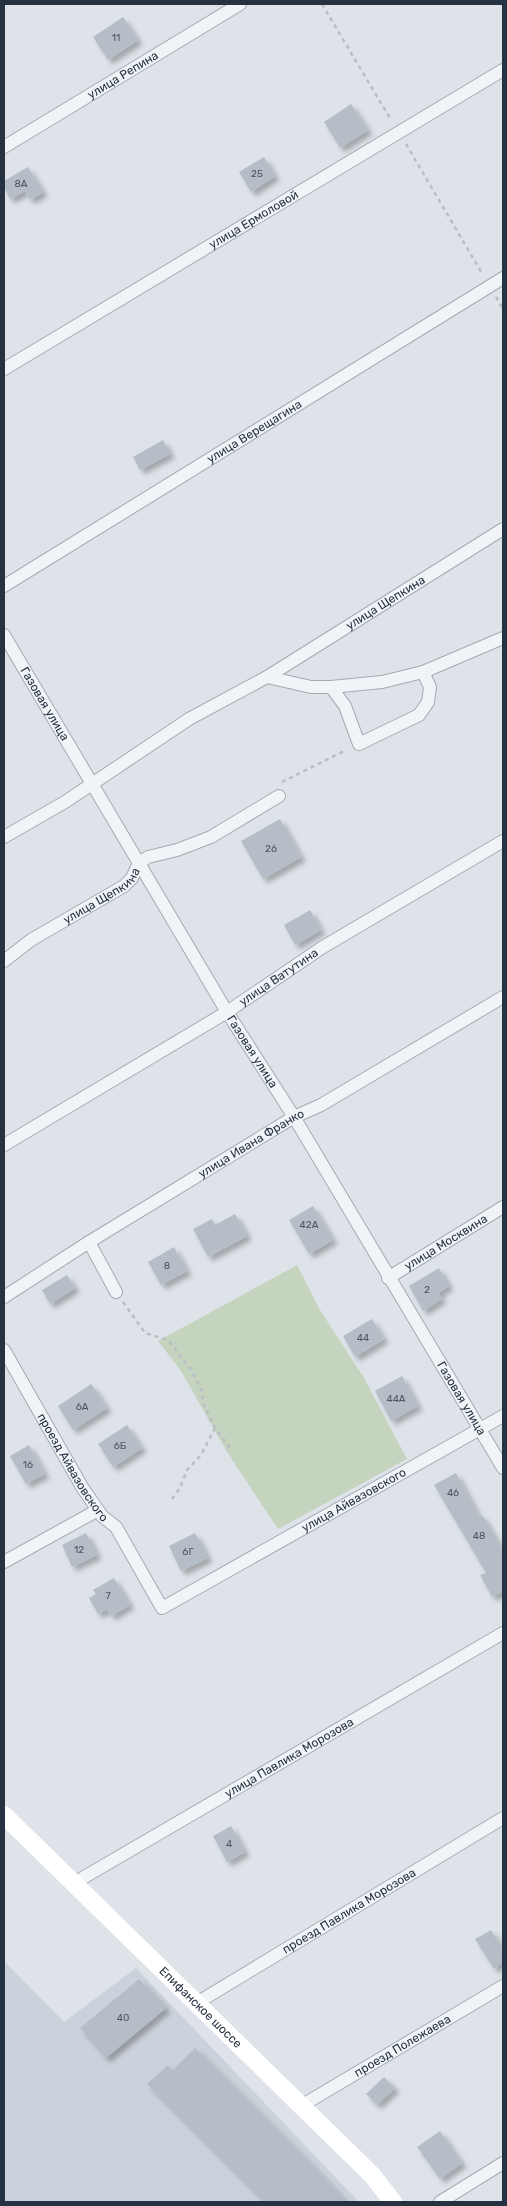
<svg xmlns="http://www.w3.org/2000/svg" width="507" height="2206" viewBox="0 0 507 2206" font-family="Rubik,sans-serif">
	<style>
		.built { fill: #ccd2db }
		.green { fill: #c5d4be }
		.building { fill: #b5bdc7; filter: url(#shadow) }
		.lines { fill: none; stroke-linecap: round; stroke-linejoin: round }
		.minor-casing { stroke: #a3aab4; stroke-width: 14 }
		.path { stroke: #b8bec4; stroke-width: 2.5; stroke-dasharray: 4 4; stroke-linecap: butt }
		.minor { stroke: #f1f4f7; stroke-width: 12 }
		.secondary { stroke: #fff; stroke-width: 18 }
		.labels { text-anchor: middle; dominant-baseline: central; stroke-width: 4.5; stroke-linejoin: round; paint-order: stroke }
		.number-label { font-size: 10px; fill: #4a5563 }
		.street-label { font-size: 12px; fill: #263242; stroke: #eef2f7 }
	</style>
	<defs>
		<filter id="shadow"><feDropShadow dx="4.5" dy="4.5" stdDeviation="2.5" flood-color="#0004"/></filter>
	</defs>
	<rect width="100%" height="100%" fill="#dee3e9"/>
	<path class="built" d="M 4,1961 L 64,2022 L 136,1968 L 359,2202 L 4,2202 Z"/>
	<path class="green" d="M 297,1265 L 320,1310 L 364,1378 L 407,1459 L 278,1529 L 227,1452 L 181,1371 L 158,1341 Z"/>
	<g class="building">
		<path d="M 123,17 L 138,40 L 108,60 L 93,37 Z"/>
		<path d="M 351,104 L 368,130 L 340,148 L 324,122 Z"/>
		<path d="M 264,157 L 275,176 L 251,192 L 239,172 Z"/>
		<path d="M 28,167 L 43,192 L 30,200 L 25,191 L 10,199 L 4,187 L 4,181 Z"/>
		<path d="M 163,440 L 170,454 L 140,470 L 133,457 Z"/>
		<path d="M 280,819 L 301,857 L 263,879 L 241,841 Z"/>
		<path d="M 310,910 L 321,930 L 295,945 L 284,925 Z"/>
		<path d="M 313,1206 L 333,1240 L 309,1254 L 289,1220 Z"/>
		<path d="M 235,1214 L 247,1236 L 208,1257 L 193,1229 L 212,1219 L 215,1225 Z"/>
		<path d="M 174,1247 L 187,1271 L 161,1285 L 148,1262 Z"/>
		<path d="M 439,1268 L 449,1286 L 438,1293 L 442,1299 L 423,1311 L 409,1286 Z"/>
		<path d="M 67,1275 L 75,1288 L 50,1304 L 42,1290 Z"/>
		<path d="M 372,1319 L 384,1339 L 355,1357 L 343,1336 Z"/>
		<path d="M 402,1376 L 418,1406 L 391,1421 L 375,1391 Z"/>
		<path d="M 91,1384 L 107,1408 L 73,1430 L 58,1406 Z"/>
		<path d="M 127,1425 L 142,1448 L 113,1467 L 98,1444 Z"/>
		<path d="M 29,1445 L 45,1474 L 26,1484 L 10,1456 Z"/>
		<path d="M 456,1473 L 479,1517 L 482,1515 L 503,1551 L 503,1591 L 492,1597 L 480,1575 L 486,1573 L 434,1485 Z"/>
		<path d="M 86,1533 L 97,1555 L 72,1567 L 62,1545 Z"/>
		<path d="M 195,1533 L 208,1558 L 181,1571 L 169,1546 Z"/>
		<path d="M 114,1578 L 130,1605 L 111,1616 L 107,1609 L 98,1614 L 89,1598 L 96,1594 L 93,1590 Z"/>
		<path d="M 231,1826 L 245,1852 L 227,1862 L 213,1836 Z"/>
		<path d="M 491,1930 L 503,1950 L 503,1962 L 494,1969 L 475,1939 Z"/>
		<path d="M 139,1979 L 166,2008 L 106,2058 L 80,2028 Z"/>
		<path d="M 195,2048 L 284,2137 L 347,2202 L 265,2202 L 147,2084 L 168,2065 L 173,2070 Z"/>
		<path d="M 384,2077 L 395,2088 L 377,2105 L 366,2094 Z"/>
		<path d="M 440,2131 L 462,2163 L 440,2179 L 417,2147 Z"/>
	</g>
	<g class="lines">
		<g class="minor-casing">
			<g id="minor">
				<path id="s1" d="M 4,147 L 240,4"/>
				<path id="s2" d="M 4,369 L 503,70"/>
				<path id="s3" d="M 4,586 L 503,278"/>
				<path id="s4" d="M 4,635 L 227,1012 L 294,1117 L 503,1468"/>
				<path d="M 267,677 L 311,687 L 331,687 L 382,682 L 423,672 L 503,638"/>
				<path d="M 331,687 L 345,706 L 359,744 L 419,715 L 428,702 L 430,687 L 423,672"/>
				<path id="s5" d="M 4,837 L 65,802 L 189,719 L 267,677 L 503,529"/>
				<path id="s6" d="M 4,961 L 31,940 L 124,886 L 132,878 L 139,863 L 148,857 L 177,850 L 211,837 L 279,796"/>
				<path id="s7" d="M 4,1145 L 227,1012 L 323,947 L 503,841"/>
				<path d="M 89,1242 L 116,1292"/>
				<path id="s8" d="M 388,1278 L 503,1207"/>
				<path id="s9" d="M 4,1297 L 89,1242 L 294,1117 L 321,1105 L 503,997"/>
				<path id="s10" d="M 4,1350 L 82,1487 L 102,1516 L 116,1527 L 162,1608 L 503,1416"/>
				<path d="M 4,1562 L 98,1510"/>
				<path id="s11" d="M 74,1883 L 503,1633"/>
				<path id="s12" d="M 195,2004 L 503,1818"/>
				<path id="s13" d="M 301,2106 L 503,1986"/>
				<path d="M 440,2202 L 503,2163"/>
			</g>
		</g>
		<g class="path">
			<path d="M 322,4 L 391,120"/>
			<path d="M 406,144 L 483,275"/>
			<path d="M 496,297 L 503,309"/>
			<path d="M 282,782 L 346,750"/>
			<path d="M 123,1302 L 145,1333 L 168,1340 L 190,1368 L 202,1391 L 203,1403 L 215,1428 L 230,1448"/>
			<path d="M 172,1499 L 180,1488 L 187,1470 L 201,1455 L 215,1428"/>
		</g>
		<use href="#minor" class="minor"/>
		<path class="secondary" id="s14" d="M 4,1815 L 372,2175 L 393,2202"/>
	</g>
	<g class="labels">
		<g class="number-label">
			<text x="116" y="38">11</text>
			<text x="257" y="174">25</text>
			<text x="21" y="184">8А</text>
			<text x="271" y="849">26</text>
			<text x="309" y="1225">42А</text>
			<text x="167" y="1266">8</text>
			<text x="427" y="1290">2</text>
			<text x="363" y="1338">44</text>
			<text x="396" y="1399">44А</text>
			<text x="82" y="1407">6А</text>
			<text x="120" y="1446">6Б</text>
			<text x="28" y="1465">16</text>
			<text x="453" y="1493">46</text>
			<text x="479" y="1536">48</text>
			<text x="79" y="1550">12</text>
			<text x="188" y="1552">6Г</text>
			<text x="108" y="1596">7</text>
			<text x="229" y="1844">4</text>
			<text x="123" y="2018">40</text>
		</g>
		<g class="street-label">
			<text stroke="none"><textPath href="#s1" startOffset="139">улица Репина</textPath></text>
			<text stroke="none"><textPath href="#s2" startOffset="291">улица Ермоловой</textPath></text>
			<text stroke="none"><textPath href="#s3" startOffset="294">улица Верещагина</textPath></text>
			<text stroke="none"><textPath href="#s5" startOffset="448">улица Щепкина</textPath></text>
			<text stroke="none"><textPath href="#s4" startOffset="80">Газовая улица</textPath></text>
			<text stroke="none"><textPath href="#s6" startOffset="118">улица Щепкина</textPath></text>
			<text stroke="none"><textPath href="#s7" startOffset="322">улица Ватутина</textPath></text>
			<text stroke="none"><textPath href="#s4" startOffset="485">Газовая улица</textPath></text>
			<text stroke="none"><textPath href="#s9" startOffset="291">улица Ивана Франко</textPath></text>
			<text stroke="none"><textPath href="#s8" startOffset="68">улица Москвина</textPath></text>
			<text stroke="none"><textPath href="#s4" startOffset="890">Газовая улица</textPath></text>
			<text stroke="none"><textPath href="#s10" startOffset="136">проезд Айвазовского</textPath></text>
			<text stroke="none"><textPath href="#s10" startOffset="524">улица Айвазовского</textPath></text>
			<text stroke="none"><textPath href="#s11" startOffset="249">улица Павлика Морозова</textPath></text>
			<text stroke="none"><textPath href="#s12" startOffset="180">проезд Павлика Морозова</textPath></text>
			<text stroke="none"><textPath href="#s14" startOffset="275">Епифанское шоссе</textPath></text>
			<text stroke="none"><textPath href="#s13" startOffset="118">проезд Полежаева</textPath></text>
		</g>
	</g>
	<rect width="507" height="2206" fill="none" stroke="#263242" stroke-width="10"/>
</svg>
